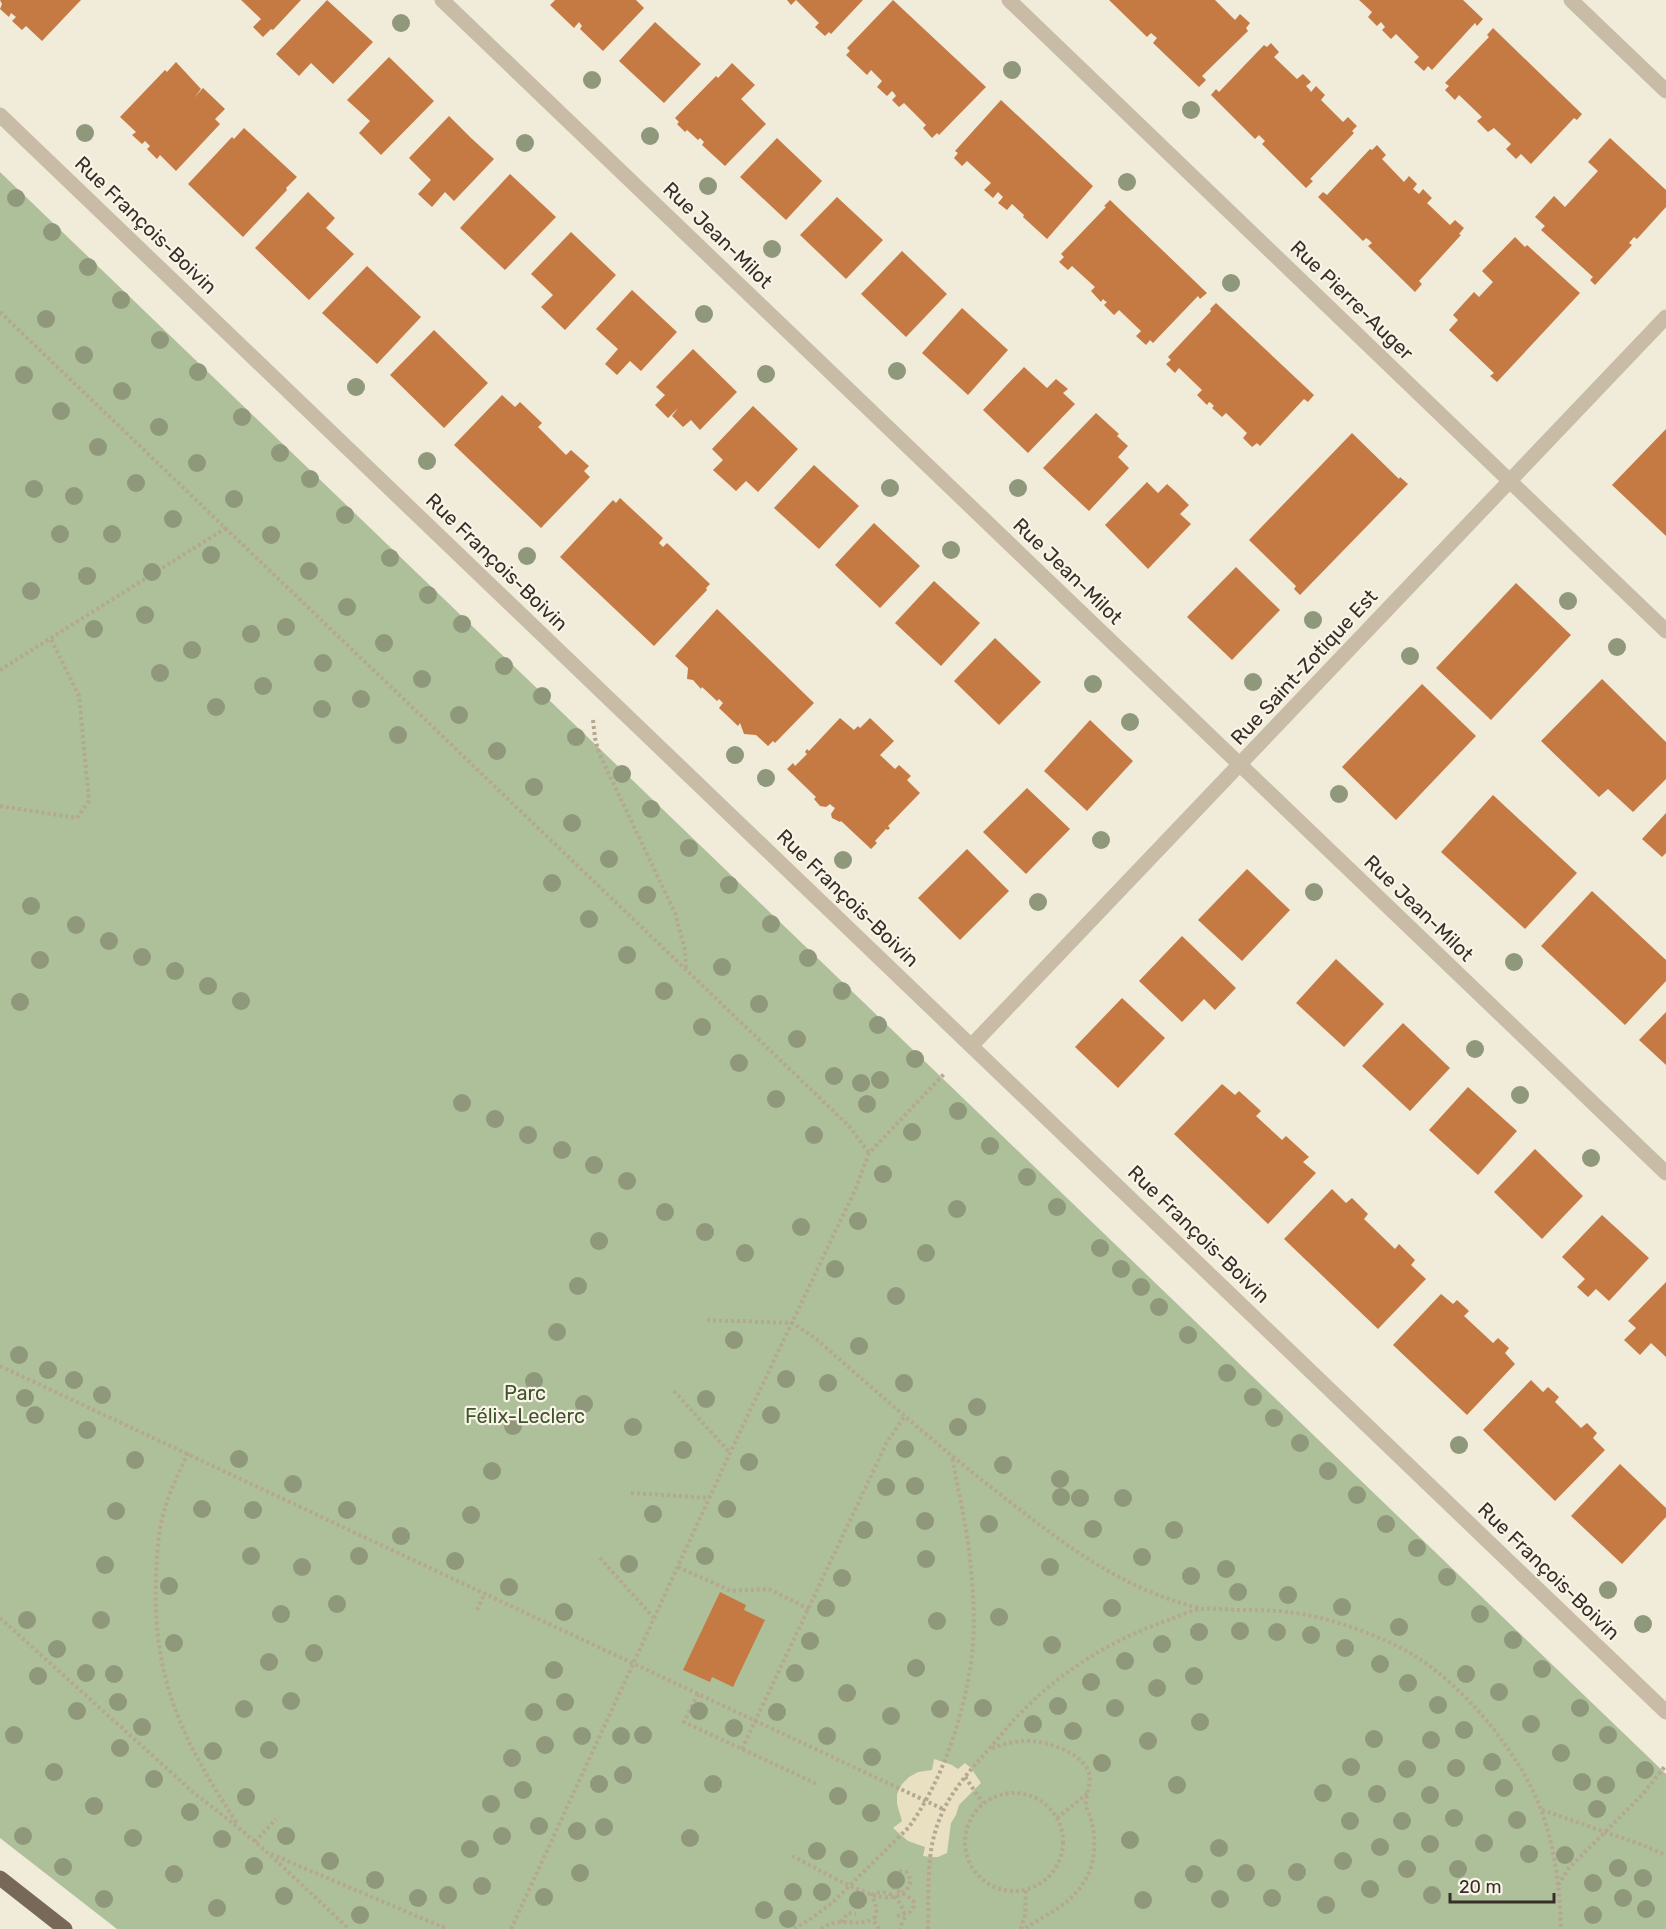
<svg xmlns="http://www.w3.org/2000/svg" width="1666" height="1929" viewBox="0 0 1666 1929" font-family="Rubik,sans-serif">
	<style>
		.green { fill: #adc09a }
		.plaza { fill: #e9dfc1 }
		.building { fill: #c57a44 }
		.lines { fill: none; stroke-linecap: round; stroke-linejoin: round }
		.path { stroke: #b5a791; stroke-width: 4; stroke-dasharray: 3 3; stroke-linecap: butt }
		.minor { stroke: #c9bca6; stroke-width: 15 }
		.major { stroke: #786858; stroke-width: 15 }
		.tree { fill: #8f987a }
		.labels { text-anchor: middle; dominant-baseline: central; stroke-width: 4.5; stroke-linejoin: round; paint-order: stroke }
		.street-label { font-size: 20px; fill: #362e27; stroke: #f9f4e7 }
		.park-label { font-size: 20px; fill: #3e542b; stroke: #f9f4e7 }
	</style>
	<rect width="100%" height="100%" fill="#f1ebda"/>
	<path class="green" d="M 0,172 L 1666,1774 L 1666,1929 L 117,1929 L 0,1838 Z"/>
	<path class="plaza" d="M 934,1759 L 952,1765 L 958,1769 L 965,1763 L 971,1768 L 981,1783 L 959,1805 L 956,1815 L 951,1823 L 947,1853 L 938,1857 L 931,1857 L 923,1856 L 925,1847 L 908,1841 L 893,1828 L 902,1821 L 897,1804 L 897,1794 L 902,1784 L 909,1777 L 918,1772 L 932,1770 Z"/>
	<g class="building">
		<path d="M 0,0 L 81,0 L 42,41 L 26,26 L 22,30 L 12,21 L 16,17 L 11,13 L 9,17 L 0,9 L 2,4 Z"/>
		<path d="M 241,0 L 301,0 L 273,30 L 271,29 L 263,37 L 253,27 L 261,19 Z"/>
		<path d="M 327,0 L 373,42 L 333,84 L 311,63 L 299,76 L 276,54 Z"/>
		<path d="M 555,0 L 636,0 L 644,8 L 603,51 L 580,29 L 582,26 L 579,22 L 574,28 L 550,5 Z"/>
		<path d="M 787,0 L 863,0 L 831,34 L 829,32 L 825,36 L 815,27 L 819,23 L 796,0 L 791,5 Z"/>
		<path d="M 893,0 L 986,87 L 939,135 L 937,133 L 932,138 L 923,128 L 926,125 L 904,103 L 899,107 L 892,100 L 896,96 L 894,93 L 892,91 L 887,96 L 877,87 L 882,81 L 871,70 L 867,75 L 846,55 L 850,51 L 847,48 Z"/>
		<path d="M 1109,0 L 1215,0 L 1235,20 L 1240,14 L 1250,23 L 1246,28 L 1248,31 L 1202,76 L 1206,80 L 1199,87 L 1153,43 L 1157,38 L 1151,33 L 1147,37 Z"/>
		<path d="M 1359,0 L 1463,0 L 1483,19 L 1477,26 L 1475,23 L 1432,70 L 1428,66 L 1424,71 L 1414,62 L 1419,57 L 1396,34 L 1391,39 L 1382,30 L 1385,27 L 1381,22 L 1377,26 L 1368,17 L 1372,12 Z"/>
		<path d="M 655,22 L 701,64 L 664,103 L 619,61 Z"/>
		<path d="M 1493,28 L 1582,114 L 1577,120 L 1574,118 L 1531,164 L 1521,154 L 1516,159 L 1506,149 L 1511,144 L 1494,128 L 1488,132 L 1477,121 L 1482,117 L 1459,95 L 1455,100 L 1445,90 L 1449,86 L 1445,83 L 1489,37 L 1487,35 Z"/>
		<path d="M 1271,43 L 1279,52 L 1274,57 L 1297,79 L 1303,74 L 1311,82 L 1306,86 L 1309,89 L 1311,92 L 1316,86 L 1325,95 L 1321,100 L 1343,122 L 1348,117 L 1357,126 L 1352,131 L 1354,133 L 1310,179 L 1313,181 L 1306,188 L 1262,144 L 1265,141 L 1259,135 L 1255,139 L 1211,95 L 1216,89 L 1219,92 L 1264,45 L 1267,47 Z"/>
		<path d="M 389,57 L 434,101 L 381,155 L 359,133 L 370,121 L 347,100 Z"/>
		<path d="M 176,62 L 201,89 L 194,98 L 203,88 L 225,109 L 215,119 L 220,124 L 176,171 L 160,155 L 157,159 L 147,149 L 150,146 L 145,141 L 142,144 L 132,135 L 136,132 L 120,117 L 165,70 L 167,72 Z"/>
		<path d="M 732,63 L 755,85 L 741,99 L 766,124 L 725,166 L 702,145 L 704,142 L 700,138 L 698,140 L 687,130 L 685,132 L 677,124 L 679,122 L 675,118 L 716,76 L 718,78 Z"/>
		<path d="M 1001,100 L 1093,186 L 1047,239 L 1023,217 L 1024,215 L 1012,204 L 1007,210 L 998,203 L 1003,197 L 998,192 L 993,198 L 984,190 L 991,183 L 967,161 L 962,166 L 954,158 L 958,153 L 955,151 Z"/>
		<path d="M 449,116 L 471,138 L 494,159 L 454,201 L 445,192 L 432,207 L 418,194 L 431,180 L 409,158 Z"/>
		<path d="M 244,128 L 297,177 L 286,188 L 287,190 L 243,237 L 188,184 L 232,137 L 234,139 Z"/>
		<path d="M 777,138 L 822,181 L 786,220 L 740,177 Z"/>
		<path d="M 1610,138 L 1666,190 L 1666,207 L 1637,239 L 1634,237 L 1629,243 L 1632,245 L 1595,285 L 1590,280 L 1593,277 L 1541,230 L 1545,226 L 1535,217 L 1554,196 L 1565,207 L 1598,171 L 1588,162 Z"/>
		<path d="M 1377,145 L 1386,155 L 1382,159 L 1404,182 L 1409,176 L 1417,184 L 1413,189 L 1419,194 L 1423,189 L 1432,198 L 1427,203 L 1450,225 L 1455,220 L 1464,228 L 1459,234 L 1461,235 L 1419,281 L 1422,284 L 1415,292 L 1368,246 L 1372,243 L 1369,240 L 1366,238 L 1363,241 L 1318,197 L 1323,192 L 1327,195 L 1370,149 L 1372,150 Z"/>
		<path d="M 510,174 L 556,217 L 505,270 L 460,228 Z"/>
		<path d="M 308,192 L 335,218 L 326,228 L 354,254 L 309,300 L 255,248 Z"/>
		<path d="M 837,197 L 883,240 L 846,279 L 800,235 Z"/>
		<path d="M 1110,200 L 1207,293 L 1200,299 L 1198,296 L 1153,343 L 1150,340 L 1146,345 L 1136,336 L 1141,331 L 1119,310 L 1114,315 L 1104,305 L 1107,302 L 1105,301 L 1103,299 L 1101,302 L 1091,291 L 1095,287 L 1072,266 L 1068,270 L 1059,262 L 1064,257 L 1061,254 L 1106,207 L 1104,206 Z"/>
		<path d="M 571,232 L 616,275 L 565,330 L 541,307 L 553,295 L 531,274 Z"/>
		<path d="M 1515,237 L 1525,247 L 1527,245 L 1580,293 L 1497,382 L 1490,376 L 1494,373 L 1449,330 L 1458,320 L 1453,315 L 1474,292 L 1479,297 L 1493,282 L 1482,271 Z"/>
		<path d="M 902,251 L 947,294 L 906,337 L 861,294 Z"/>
		<path d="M 367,266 L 421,317 L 377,364 L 322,313 Z"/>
		<path d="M 632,290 L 677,332 L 641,371 L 630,361 L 617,375 L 605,364 L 618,349 L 596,329 Z"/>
		<path d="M 1216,303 L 1314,395 L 1308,402 L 1304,399 L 1260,446 L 1257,443 L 1252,447 L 1243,438 L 1247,433 L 1226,413 L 1222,417 L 1212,408 L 1214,406 L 1211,403 L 1209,402 L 1207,405 L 1197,395 L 1202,390 L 1179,368 L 1175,373 L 1166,364 L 1171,360 L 1168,357 L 1211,311 L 1210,309 Z"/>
		<path d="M 962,308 L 1008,350 L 968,395 L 922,353 Z"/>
		<path d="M 434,330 L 488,383 L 444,428 L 390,375 Z"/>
		<path d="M 693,349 L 737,392 L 700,430 L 691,420 L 683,427 L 672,416 L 678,408 L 668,418 L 655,405 L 665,395 L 656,387 Z"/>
		<path d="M 1024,367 L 1047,388 L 1056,379 L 1068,389 L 1063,393 L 1075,404 L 1028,453 L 983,410 Z"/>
		<path d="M 502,395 L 515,407 L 520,402 L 542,423 L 538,427 L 566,455 L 571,450 L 589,466 L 584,471 L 590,477 L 541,528 L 454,445 Z"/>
		<path d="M 753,406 L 798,449 L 758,492 L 746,481 L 736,491 L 713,470 L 723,460 L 712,449 Z"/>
		<path d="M 1096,413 L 1119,434 L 1117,436 L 1128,446 L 1118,457 L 1129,468 L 1089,511 L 1043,468 Z"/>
		<path d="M 1666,429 L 1666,536 L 1612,485 Z"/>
		<path d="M 1352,433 L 1399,479 L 1400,477 L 1408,484 L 1300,595 L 1294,589 L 1296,586 L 1249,540 Z"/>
		<path d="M 814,465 L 859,506 L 819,549 L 774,508 Z"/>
		<path d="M 1147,482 L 1158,493 L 1167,484 L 1177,493 L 1189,505 L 1180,514 L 1191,524 L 1148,569 L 1105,525 Z"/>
		<path d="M 620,498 L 663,538 L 659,543 L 663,547 L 667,543 L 710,584 L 706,588 L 707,590 L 654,646 L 560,557 L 613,500 L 616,503 Z"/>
		<path d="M 874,523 L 920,566 L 880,608 L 835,565 Z"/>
		<path d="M 1236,567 L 1280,610 L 1232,660 L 1187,617 Z"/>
		<path d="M 934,581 L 980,623 L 941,666 L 895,623 Z"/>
		<path d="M 1516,583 L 1571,635 L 1491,720 L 1436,668 Z"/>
		<path d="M 717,609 L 814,703 L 775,743 L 773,741 L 768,746 L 756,735 L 744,734 L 740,723 L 738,726 L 719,708 L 723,703 L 719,699 L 717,701 L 702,687 L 701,689 L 693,680 L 687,679 L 688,668 L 675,656 Z"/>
		<path d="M 995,638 L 1041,682 L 999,725 L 954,681 Z"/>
		<path d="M 1602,679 L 1666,742 L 1666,779 L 1633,812 L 1608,789 L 1599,797 L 1541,741 Z"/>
		<path d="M 1422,684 L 1476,736 L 1396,820 L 1342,767 Z"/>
		<path d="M 840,718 L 854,730 L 858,726 L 860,728 L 870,718 L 894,741 L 880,755 L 895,769 L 899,765 L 911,776 L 907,780 L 920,793 L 888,826 L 890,828 L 888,830 L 886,829 L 875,841 L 877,843 L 871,849 L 841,821 L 840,822 L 832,818 L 831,814 L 835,808 L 832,806 L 830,804 L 826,807 L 820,806 L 814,799 L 816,797 L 787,769 L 793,763 L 795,766 L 807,754 L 805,752 L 807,749 L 809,751 Z"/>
		<path d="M 1090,720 L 1133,761 L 1087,811 L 1044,771 Z"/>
		<path d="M 1027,788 L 1070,829 L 1026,874 L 983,832 Z"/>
		<path d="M 1493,795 L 1577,873 L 1525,929 L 1441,852 Z"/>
		<path d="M 1666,813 L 1666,853 L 1662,857 L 1642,839 Z"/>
		<path d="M 967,849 L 1009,891 L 960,940 L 918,898 Z"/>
		<path d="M 1247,869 L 1290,910 L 1242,961 L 1198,920 Z"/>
		<path d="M 1592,891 L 1666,960 L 1666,981 L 1625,1025 L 1541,946 Z"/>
		<path d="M 1182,936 L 1236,988 L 1215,1010 L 1204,999 L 1182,1022 L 1139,981 Z"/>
		<path d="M 1336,959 L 1384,1004 L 1344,1047 L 1296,1003 Z"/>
		<path d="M 1122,998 L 1165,1038 L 1118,1088 L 1075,1047 Z"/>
		<path d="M 1666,1012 L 1666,1065 L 1639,1040 Z"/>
		<path d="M 1403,1023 L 1450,1068 L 1410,1111 L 1362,1066 Z"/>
		<path d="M 1222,1084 L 1235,1095 L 1239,1091 L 1261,1111 L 1256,1116 L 1282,1140 L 1286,1136 L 1309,1157 L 1303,1162 L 1316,1173 L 1268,1224 L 1174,1134 Z"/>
		<path d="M 1468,1087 L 1517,1131 L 1478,1175 L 1429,1130 Z"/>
		<path d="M 1535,1149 L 1583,1196 L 1542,1239 L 1494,1192 Z"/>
		<path d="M 1332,1189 L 1346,1203 L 1352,1198 L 1368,1214 L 1364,1219 L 1395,1249 L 1399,1244 L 1415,1260 L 1411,1265 L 1426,1279 L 1378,1329 L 1284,1239 Z"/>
		<path d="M 1602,1215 L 1649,1258 L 1609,1301 L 1596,1289 L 1588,1297 L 1577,1287 L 1585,1279 L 1562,1257 Z"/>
		<path d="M 1666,1282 L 1666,1357 L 1651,1343 L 1640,1355 L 1624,1340 L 1636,1328 L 1628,1321 Z"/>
		<path d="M 1441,1294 L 1453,1304 L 1457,1300 L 1469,1311 L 1464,1316 L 1493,1343 L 1498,1338 L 1509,1348 L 1505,1353 L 1515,1364 L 1467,1415 L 1393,1345 Z"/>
		<path d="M 1531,1380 L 1543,1392 L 1548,1387 L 1559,1397 L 1555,1402 L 1581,1428 L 1587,1423 L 1597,1433 L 1593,1438 L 1605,1450 L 1555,1501 L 1483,1430 Z"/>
		<path d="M 1620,1464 L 1666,1508 L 1666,1517 L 1622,1564 L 1571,1516 Z"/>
		<path d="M 720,1592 L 746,1605 L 744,1610 L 765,1620 L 733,1687 L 712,1677 L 710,1682 L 683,1670 Z"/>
	</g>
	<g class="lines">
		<g class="path">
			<path d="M 0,312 L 849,1126 L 869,1153"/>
			<path d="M 0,670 L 226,528"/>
			<path d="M 593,720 L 595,738 L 599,753 L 675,913 L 685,950 L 686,969"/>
			<path d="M 0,806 L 77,818 L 89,801 L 79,696 L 50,637"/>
			<path d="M 707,1320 L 792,1323 L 814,1337 C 878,1393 942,1450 1010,1502 C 1069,1548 1125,1590 1199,1608"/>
			<path d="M 0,1366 L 943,1809"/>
			<path d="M 674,1391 L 730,1453"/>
			<path d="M 188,1453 C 180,1471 170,1490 165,1508 C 158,1530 157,1554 156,1577 C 152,1680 183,1741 238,1825"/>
			<path d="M 631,1493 L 709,1498"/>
			<path d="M 600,1558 L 654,1618"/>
			<path d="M 678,1567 L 731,1591 L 769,1589 L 809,1609"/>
			<path d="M 477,1610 L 485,1593"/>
			<path d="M 0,1618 L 193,1792 L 240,1829 L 268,1853 L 349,1929"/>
			<path d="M 698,1694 L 684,1722 L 817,1784"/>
			<path d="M 992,1748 C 1004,1744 1018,1740 1032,1741 C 1050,1743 1079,1752 1088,1770 C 1093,1782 1085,1794 1086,1806 C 1087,1810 1090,1815 1091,1819 C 1096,1838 1096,1859 1087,1877 C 1071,1906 1049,1912 1024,1929"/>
			<path d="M 742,1749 L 887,1442 L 905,1416"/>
			<path d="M 965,1777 L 983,1803"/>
			<circle cx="1014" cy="1842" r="49"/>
			<path d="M 1542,1810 L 1642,1845 L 1666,1855"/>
			<path d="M 1057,1818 L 1088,1793"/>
			<path d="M 255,1842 L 276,1819"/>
			<path d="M 271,1854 L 447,1929"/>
			<path d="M 792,1856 C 817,1868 855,1892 882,1897 C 895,1899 908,1894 911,1880 L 906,1872 L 897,1871 C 879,1885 900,1891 910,1898 C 914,1901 914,1902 914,1906 L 910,1912 L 894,1917"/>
			<path d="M 1558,1885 L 1569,1868 L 1643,1794 L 1666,1765"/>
			<path d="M 841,1922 L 848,1913 L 856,1914"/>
			<path d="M 511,1929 L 730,1453 L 856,1188 L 869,1153 L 945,1073"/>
			<path d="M 794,1929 L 812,1918 L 833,1902 L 909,1827 C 941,1782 961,1724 970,1670 C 976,1635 974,1596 970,1560 C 967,1526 958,1491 952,1457"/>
			<path d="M 821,1929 C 840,1915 857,1929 874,1918"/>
			<path d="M 879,1929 L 874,1921 L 877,1909 L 872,1895 C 890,1886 902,1901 905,1917 L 899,1929"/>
			<path d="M 928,1929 C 929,1897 926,1860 936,1829 C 948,1790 976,1765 1001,1735 C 1045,1681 1104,1642 1169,1620 C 1179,1616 1191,1610 1202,1609 C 1214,1608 1226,1609 1237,1610 C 1254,1610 1271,1610 1288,1612 C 1326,1616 1383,1636 1415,1656 C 1466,1688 1521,1755 1541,1810 C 1555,1847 1560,1890 1561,1929"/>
			<path d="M 1021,1929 L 1025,1915 L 1026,1890"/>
		</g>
		<g class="minor">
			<path d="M 442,0 L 1666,1173"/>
			<path d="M 1009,0 L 1666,631"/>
			<path d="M 1571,0 L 1666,91"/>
			<path d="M 0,115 L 1666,1712"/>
			<path d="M 972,1045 L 1666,317"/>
		</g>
		<path class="major" d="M 0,1878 L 65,1929"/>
	</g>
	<g class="tree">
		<circle cx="401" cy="23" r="9"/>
		<circle cx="1012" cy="70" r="9"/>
		<circle cx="592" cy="80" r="9"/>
		<circle cx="1191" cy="110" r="9"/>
		<circle cx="85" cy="133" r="9"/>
		<circle cx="650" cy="136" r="9"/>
		<circle cx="525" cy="143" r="9"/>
		<circle cx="1127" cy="182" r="9"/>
		<circle cx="708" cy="186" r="9"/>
		<circle cx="16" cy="198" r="9"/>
		<circle cx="52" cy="232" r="9"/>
		<circle cx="772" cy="249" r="9"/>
		<circle cx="88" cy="267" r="9"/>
		<circle cx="1231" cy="283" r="9"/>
		<circle cx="121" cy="300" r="9"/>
		<circle cx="704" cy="314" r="9"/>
		<circle cx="46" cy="319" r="9"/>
		<circle cx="160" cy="340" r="9"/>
		<circle cx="84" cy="355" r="9"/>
		<circle cx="897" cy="371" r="9"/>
		<circle cx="198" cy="372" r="9"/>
		<circle cx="766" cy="374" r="9"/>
		<circle cx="24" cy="375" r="9"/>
		<circle cx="356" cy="387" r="9"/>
		<circle cx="122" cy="391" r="9"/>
		<circle cx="61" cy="411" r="9"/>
		<circle cx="242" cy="417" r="9"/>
		<circle cx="159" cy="427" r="9"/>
		<circle cx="98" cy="447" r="9"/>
		<circle cx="280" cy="453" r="9"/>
		<circle cx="427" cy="461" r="9"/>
		<circle cx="197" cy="463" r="9"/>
		<circle cx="310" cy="479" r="9"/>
		<circle cx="136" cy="483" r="9"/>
		<circle cx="890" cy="488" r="9"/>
		<circle cx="1018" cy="488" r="9"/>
		<circle cx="34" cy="489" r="9"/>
		<circle cx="74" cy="496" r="9"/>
		<circle cx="234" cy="499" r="9"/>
		<circle cx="345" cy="515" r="9"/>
		<circle cx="173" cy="519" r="9"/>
		<circle cx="60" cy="534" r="9"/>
		<circle cx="112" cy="534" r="9"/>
		<circle cx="271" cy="535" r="9"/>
		<circle cx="951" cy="550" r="9"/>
		<circle cx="211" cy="555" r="9"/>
		<circle cx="527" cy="556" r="9"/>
		<circle cx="390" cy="558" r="9"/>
		<circle cx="309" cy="571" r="9"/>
		<circle cx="152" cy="572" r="9"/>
		<circle cx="87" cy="576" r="9"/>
		<circle cx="31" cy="591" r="9"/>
		<circle cx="428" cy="595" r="9"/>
		<circle cx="1568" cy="601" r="9"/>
		<circle cx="347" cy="607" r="9"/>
		<circle cx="145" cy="615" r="9"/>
		<circle cx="1313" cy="620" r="9"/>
		<circle cx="462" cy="624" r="9"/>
		<circle cx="286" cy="627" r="9"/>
		<circle cx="94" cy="629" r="9"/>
		<circle cx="251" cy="634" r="9"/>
		<circle cx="384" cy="643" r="9"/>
		<circle cx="1617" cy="647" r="9"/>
		<circle cx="192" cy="650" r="9"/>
		<circle cx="1410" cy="656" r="9"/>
		<circle cx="323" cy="663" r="9"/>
		<circle cx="504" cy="666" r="9"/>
		<circle cx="160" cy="673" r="9"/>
		<circle cx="422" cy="679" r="9"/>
		<circle cx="1253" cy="682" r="9"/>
		<circle cx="1093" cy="684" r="9"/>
		<circle cx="263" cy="686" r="9"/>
		<circle cx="542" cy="696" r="9"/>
		<circle cx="361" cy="699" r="9"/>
		<circle cx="216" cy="707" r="9"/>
		<circle cx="322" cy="709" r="9"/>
		<circle cx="459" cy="715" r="9"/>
		<circle cx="1130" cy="722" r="9"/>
		<circle cx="398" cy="735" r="9"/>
		<circle cx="576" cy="737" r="9"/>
		<circle cx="497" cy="751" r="9"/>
		<circle cx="735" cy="755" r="9"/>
		<circle cx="622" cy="774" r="9"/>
		<circle cx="766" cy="778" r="9"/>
		<circle cx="534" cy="787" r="9"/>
		<circle cx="1339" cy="794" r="9"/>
		<circle cx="651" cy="809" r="9"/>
		<circle cx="572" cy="823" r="9"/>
		<circle cx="1101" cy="840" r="9"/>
		<circle cx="689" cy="848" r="9"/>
		<circle cx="609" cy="859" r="9"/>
		<circle cx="843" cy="860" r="9"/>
		<circle cx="552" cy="883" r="9"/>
		<circle cx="729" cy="885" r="9"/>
		<circle cx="1314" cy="892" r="9"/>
		<circle cx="647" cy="895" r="9"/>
		<circle cx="1038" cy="902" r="9"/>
		<circle cx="31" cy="906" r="9"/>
		<circle cx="589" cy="919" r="9"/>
		<circle cx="771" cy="924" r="9"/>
		<circle cx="76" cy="925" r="9"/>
		<circle cx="109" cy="941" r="9"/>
		<circle cx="627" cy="955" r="9"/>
		<circle cx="142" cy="957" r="9"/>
		<circle cx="808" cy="958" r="9"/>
		<circle cx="40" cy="960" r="9"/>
		<circle cx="1514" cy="962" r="9"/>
		<circle cx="722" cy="967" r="9"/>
		<circle cx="175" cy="971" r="9"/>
		<circle cx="208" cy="986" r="9"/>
		<circle cx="664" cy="991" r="9"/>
		<circle cx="842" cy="991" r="9"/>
		<circle cx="241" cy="1001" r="9"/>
		<circle cx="20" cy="1002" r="9"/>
		<circle cx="759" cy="1004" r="9"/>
		<circle cx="878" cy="1025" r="9"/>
		<circle cx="702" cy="1027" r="9"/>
		<circle cx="797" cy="1039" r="9"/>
		<circle cx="1475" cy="1049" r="9"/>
		<circle cx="915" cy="1059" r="9"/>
		<circle cx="739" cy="1063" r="9"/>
		<circle cx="834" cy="1076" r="9"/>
		<circle cx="880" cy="1080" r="9"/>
		<circle cx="861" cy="1083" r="9"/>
		<circle cx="1520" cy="1095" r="9"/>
		<circle cx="776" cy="1099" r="9"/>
		<circle cx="462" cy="1103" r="9"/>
		<circle cx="867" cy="1104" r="9"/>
		<circle cx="958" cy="1111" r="9"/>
		<circle cx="495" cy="1119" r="9"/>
		<circle cx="912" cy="1132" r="9"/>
		<circle cx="528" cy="1135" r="9"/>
		<circle cx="814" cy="1135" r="9"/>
		<circle cx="990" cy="1146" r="9"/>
		<circle cx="562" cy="1150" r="9"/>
		<circle cx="1591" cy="1158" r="9"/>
		<circle cx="594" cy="1165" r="9"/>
		<circle cx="883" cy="1174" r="9"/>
		<circle cx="1027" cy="1177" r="9"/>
		<circle cx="627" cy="1181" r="9"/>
		<circle cx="1057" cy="1207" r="9"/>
		<circle cx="957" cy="1209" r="9"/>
		<circle cx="665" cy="1212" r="9"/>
		<circle cx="858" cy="1221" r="9"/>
		<circle cx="801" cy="1227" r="9"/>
		<circle cx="705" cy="1232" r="9"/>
		<circle cx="599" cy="1241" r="9"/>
		<circle cx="1100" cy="1248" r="9"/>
		<circle cx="745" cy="1253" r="9"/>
		<circle cx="926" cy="1253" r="9"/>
		<circle cx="835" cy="1269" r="9"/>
		<circle cx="1121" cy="1269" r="9"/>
		<circle cx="578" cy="1286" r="9"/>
		<circle cx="1141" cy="1287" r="9"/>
		<circle cx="896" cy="1296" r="9"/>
		<circle cx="1159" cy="1307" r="9"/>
		<circle cx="557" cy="1332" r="9"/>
		<circle cx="1188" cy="1335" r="9"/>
		<circle cx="734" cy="1340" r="9"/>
		<circle cx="859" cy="1346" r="9"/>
		<circle cx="19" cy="1355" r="9"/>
		<circle cx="48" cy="1370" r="9"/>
		<circle cx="1227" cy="1373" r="9"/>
		<circle cx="786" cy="1379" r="9"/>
		<circle cx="74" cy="1380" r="9"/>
		<circle cx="534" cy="1381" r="9"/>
		<circle cx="828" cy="1383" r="9"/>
		<circle cx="904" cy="1383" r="9"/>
		<circle cx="102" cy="1395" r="9"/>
		<circle cx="1253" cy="1397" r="9"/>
		<circle cx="25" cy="1398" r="9"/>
		<circle cx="706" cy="1399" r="9"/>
		<circle cx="584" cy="1404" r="9"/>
		<circle cx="977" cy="1407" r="9"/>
		<circle cx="35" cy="1415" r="9"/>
		<circle cx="771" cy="1415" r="9"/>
		<circle cx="1274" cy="1418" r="9"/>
		<circle cx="513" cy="1426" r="9"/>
		<circle cx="633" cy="1427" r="9"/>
		<circle cx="958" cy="1427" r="9"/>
		<circle cx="87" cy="1430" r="9"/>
		<circle cx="1300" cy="1443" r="9"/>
		<circle cx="1459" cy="1445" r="9"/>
		<circle cx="905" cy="1449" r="9"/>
		<circle cx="683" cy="1450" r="9"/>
		<circle cx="239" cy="1459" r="9"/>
		<circle cx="135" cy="1460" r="9"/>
		<circle cx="749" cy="1462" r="9"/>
		<circle cx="1003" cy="1465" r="9"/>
		<circle cx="492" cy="1471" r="9"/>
		<circle cx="1328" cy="1471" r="9"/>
		<circle cx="1060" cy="1479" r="9"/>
		<circle cx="293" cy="1484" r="9"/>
		<circle cx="915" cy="1486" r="9"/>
		<circle cx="886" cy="1487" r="9"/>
		<circle cx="1357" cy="1495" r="9"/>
		<circle cx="1061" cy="1497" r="9"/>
		<circle cx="1080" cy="1498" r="9"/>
		<circle cx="1123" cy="1498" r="9"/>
		<circle cx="202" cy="1509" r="9"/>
		<circle cx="727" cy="1509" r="9"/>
		<circle cx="253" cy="1510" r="9"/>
		<circle cx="347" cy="1510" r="9"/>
		<circle cx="116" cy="1511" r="9"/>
		<circle cx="653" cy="1514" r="9"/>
		<circle cx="471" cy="1515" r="9"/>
		<circle cx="925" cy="1521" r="9"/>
		<circle cx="989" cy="1524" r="9"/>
		<circle cx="1386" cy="1524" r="9"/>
		<circle cx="1093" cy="1529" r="9"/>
		<circle cx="864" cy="1530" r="9"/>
		<circle cx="1174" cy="1530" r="9"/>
		<circle cx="401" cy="1536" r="9"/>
		<circle cx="1417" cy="1548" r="9"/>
		<circle cx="251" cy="1556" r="9"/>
		<circle cx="359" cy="1556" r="9"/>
		<circle cx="705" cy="1556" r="9"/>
		<circle cx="1142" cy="1557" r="9"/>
		<circle cx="926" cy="1559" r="9"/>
		<circle cx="455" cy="1561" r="9"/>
		<circle cx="629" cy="1564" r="9"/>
		<circle cx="105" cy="1565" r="9"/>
		<circle cx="302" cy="1567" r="9"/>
		<circle cx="1050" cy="1567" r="9"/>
		<circle cx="1226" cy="1569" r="9"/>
		<circle cx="1191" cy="1576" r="9"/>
		<circle cx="1447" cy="1577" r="9"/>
		<circle cx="842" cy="1578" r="9"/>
		<circle cx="169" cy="1586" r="9"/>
		<circle cx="509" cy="1587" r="9"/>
		<circle cx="1608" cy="1590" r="9"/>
		<circle cx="1238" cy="1592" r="9"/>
		<circle cx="1288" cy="1595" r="9"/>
		<circle cx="337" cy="1604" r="9"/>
		<circle cx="1342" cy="1607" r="9"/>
		<circle cx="826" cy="1608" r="9"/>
		<circle cx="1112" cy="1608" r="9"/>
		<circle cx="564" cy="1612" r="9"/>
		<circle cx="281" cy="1614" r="9"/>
		<circle cx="1480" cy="1614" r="9"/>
		<circle cx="999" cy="1617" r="9"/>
		<circle cx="27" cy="1620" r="9"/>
		<circle cx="101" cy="1620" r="9"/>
		<circle cx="937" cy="1621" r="9"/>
		<circle cx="1643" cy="1624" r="9"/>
		<circle cx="1399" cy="1627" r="9"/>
		<circle cx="1240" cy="1631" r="9"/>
		<circle cx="1199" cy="1632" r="9"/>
		<circle cx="1277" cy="1632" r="9"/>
		<circle cx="1311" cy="1635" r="9"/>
		<circle cx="1513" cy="1640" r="9"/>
		<circle cx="810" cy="1641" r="9"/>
		<circle cx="174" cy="1643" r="9"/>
		<circle cx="1162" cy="1644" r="9"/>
		<circle cx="1052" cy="1645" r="9"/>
		<circle cx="1345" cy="1648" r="9"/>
		<circle cx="57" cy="1649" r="9"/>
		<circle cx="314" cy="1653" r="9"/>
		<circle cx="1125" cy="1661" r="9"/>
		<circle cx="269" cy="1662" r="9"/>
		<circle cx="1380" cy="1664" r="9"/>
		<circle cx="916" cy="1668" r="9"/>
		<circle cx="1542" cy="1669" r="9"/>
		<circle cx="554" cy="1670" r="9"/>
		<circle cx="86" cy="1673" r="9"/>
		<circle cx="795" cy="1673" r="9"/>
		<circle cx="114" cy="1674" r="9"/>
		<circle cx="1466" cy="1674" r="9"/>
		<circle cx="38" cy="1676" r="9"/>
		<circle cx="1194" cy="1676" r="9"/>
		<circle cx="1091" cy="1682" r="9"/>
		<circle cx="1408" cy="1683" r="9"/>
		<circle cx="1157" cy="1688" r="9"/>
		<circle cx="1499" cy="1692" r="9"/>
		<circle cx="847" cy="1693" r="9"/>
		<circle cx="291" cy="1701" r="9"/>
		<circle cx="118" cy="1702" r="9"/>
		<circle cx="565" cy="1702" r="9"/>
		<circle cx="1438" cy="1705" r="9"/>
		<circle cx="1058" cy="1706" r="9"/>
		<circle cx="983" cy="1708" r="9"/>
		<circle cx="1115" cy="1708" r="9"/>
		<circle cx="1580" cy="1708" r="9"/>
		<circle cx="244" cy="1709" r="9"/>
		<circle cx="940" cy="1709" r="9"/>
		<circle cx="77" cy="1711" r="9"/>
		<circle cx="699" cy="1711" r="9"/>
		<circle cx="534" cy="1712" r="9"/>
		<circle cx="777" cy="1712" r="9"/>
		<circle cx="891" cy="1716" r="9"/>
		<circle cx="1200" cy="1722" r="9"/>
		<circle cx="1033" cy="1724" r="9"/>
		<circle cx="1531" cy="1724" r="9"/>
		<circle cx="142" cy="1727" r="9"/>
		<circle cx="734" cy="1728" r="9"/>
		<circle cx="1464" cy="1730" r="9"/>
		<circle cx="1073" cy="1731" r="9"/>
		<circle cx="14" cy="1735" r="9"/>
		<circle cx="643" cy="1735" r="9"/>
		<circle cx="1608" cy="1735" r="9"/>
		<circle cx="582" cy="1736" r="9"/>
		<circle cx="621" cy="1736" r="9"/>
		<circle cx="827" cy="1736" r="9"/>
		<circle cx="1374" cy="1739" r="9"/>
		<circle cx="1431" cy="1740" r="9"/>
		<circle cx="1148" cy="1741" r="9"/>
		<circle cx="545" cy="1745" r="9"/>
		<circle cx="120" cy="1748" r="9"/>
		<circle cx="269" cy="1750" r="9"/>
		<circle cx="213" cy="1751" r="9"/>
		<circle cx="1561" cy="1753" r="9"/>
		<circle cx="872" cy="1757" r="9"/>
		<circle cx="512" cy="1758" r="9"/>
		<circle cx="1492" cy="1762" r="9"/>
		<circle cx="1102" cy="1763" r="9"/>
		<circle cx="1351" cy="1767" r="9"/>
		<circle cx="1456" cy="1768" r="9"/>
		<circle cx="1407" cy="1769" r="9"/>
		<circle cx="1645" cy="1770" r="9"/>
		<circle cx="54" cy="1772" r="9"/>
		<circle cx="623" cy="1775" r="9"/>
		<circle cx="154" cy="1779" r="9"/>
		<circle cx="1582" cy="1782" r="9"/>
		<circle cx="599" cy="1784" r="9"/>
		<circle cx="713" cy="1784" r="9"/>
		<circle cx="1177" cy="1785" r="9"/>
		<circle cx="1606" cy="1785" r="9"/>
		<circle cx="1504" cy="1788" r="9"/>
		<circle cx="523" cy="1790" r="9"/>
		<circle cx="1323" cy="1793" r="9"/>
		<circle cx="1377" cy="1794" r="9"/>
		<circle cx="1430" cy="1795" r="9"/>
		<circle cx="838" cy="1796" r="9"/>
		<circle cx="246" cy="1797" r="9"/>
		<circle cx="491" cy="1804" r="9"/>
		<circle cx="94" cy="1806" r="9"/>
		<circle cx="1597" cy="1809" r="9"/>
		<circle cx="190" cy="1812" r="9"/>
		<circle cx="871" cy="1813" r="9"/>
		<circle cx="1454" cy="1818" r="9"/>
		<circle cx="1517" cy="1820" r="9"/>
		<circle cx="1350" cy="1821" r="9"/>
		<circle cx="1402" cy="1821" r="9"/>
		<circle cx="539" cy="1826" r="9"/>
		<circle cx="604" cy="1827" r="9"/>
		<circle cx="577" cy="1831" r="9"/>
		<circle cx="23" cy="1836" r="9"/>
		<circle cx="286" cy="1836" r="9"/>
		<circle cx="502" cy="1836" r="9"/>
		<circle cx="133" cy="1838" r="9"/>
		<circle cx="690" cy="1838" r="9"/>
		<circle cx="222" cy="1839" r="9"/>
		<circle cx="1130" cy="1840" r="9"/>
		<circle cx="1484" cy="1843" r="9"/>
		<circle cx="1430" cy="1844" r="9"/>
		<circle cx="1380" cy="1847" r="9"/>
		<circle cx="1219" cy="1848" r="9"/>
		<circle cx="470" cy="1849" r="9"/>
		<circle cx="817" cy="1851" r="9"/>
		<circle cx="1529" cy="1854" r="9"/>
		<circle cx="1565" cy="1855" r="9"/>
		<circle cx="849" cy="1859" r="9"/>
		<circle cx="330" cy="1861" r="9"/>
		<circle cx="1343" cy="1861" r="9"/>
		<circle cx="254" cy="1866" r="9"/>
		<circle cx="63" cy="1867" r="9"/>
		<circle cx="1618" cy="1868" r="9"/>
		<circle cx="1407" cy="1869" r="9"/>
		<circle cx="1458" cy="1869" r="9"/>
		<circle cx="1297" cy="1872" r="9"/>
		<circle cx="580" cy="1873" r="9"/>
		<circle cx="1246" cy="1873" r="9"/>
		<circle cx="174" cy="1874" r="9"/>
		<circle cx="1194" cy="1874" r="9"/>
		<circle cx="1643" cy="1878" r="9"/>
		<circle cx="375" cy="1880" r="9"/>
		<circle cx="896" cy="1880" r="9"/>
		<circle cx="1593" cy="1883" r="9"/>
		<circle cx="482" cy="1886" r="9"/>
		<circle cx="1370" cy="1889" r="9"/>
		<circle cx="793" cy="1892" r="9"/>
		<circle cx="822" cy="1892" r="9"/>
		<circle cx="448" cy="1895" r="9"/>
		<circle cx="1432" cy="1895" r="9"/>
		<circle cx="284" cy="1896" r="9"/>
		<circle cx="544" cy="1897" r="9"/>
		<circle cx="418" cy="1898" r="9"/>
		<circle cx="1272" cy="1898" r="9"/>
		<circle cx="1623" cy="1898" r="9"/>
		<circle cx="104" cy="1899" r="9"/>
		<circle cx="1220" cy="1899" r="9"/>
		<circle cx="858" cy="1900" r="9"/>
		<circle cx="1143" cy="1900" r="9"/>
		<circle cx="1326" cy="1905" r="9"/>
		<circle cx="217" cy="1908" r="9"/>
		<circle cx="1646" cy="1909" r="9"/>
		<circle cx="764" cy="1910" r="9"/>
		<circle cx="360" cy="1915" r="9"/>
		<circle cx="1593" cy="1915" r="9"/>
		<circle cx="788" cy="1919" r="9"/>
	</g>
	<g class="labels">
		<g class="street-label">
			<text transform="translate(146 225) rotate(44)">Rue François-Boivin</text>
			<text transform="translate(718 235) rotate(44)">Rue Jean-Milot</text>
			<text transform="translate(1352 300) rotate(44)">Rue Pierre-Auger</text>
			<text transform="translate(497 562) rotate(44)">Rue François-Boivin</text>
			<text transform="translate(1068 571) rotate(44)">Rue Jean-Milot</text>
			<text transform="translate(1304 667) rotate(-47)">Rue Saint-Zotique Est</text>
			<text transform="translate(848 898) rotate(44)">Rue François-Boivin</text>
			<text transform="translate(1419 908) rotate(44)">Rue Jean-Milot</text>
			<text transform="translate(1199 1234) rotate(44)">Rue François-Boivin</text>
			<text transform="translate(1549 1571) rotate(44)">Rue François-Boivin</text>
		</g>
		<g class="park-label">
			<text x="525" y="1393">Parc<tspan x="525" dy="23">Félix-Leclerc</tspan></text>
		</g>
	</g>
	<path d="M1450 1893v9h104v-9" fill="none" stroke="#362e27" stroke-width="3"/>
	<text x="1459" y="1893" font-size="18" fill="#362e27" stroke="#f9f4e7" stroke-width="4.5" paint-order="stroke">20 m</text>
</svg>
